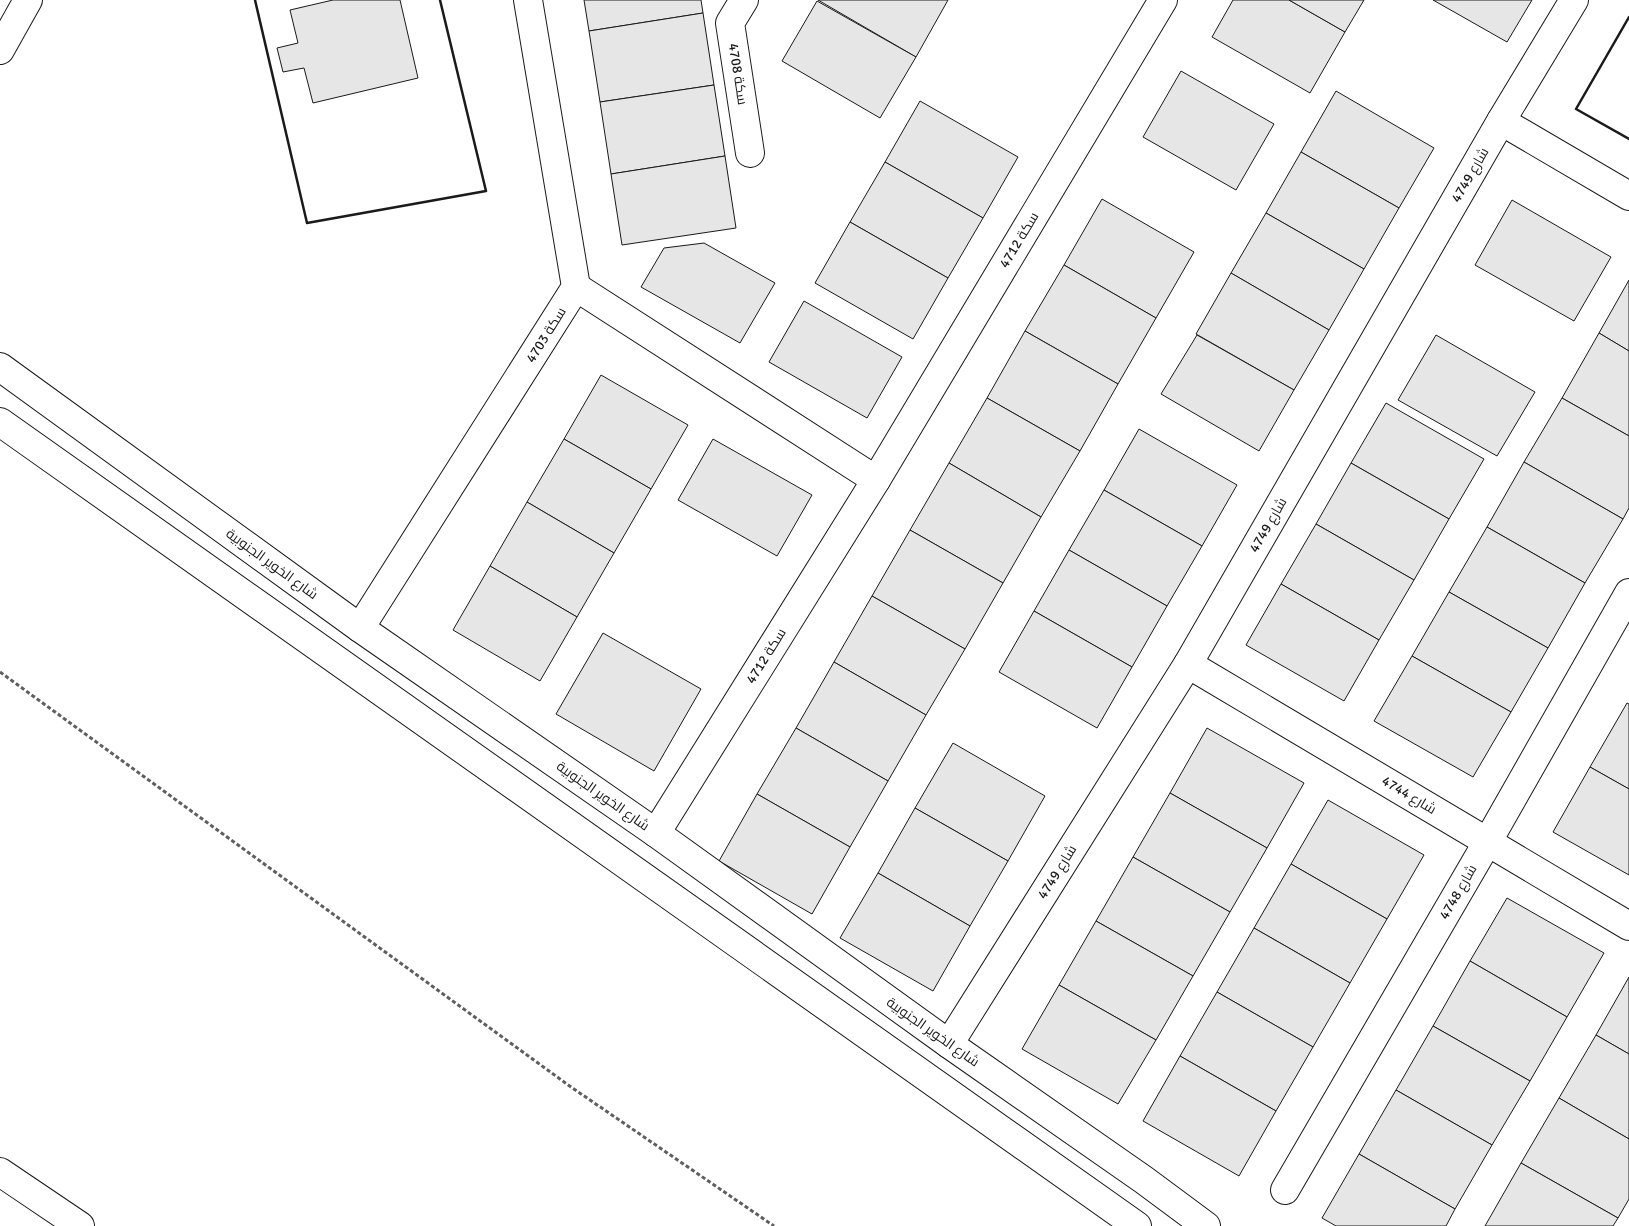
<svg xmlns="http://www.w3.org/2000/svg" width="1629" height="1226" viewBox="0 0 1629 1226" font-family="Signika,Cairo,sans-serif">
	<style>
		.building { fill: #e6e6e6; stroke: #1a1a1a }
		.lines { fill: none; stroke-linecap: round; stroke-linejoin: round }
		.minor-casing { stroke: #1a1a1a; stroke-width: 30 }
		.major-casing { stroke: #1a1a1a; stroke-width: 30 }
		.path { stroke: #5f5f5f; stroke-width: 3; stroke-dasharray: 4 2.5; stroke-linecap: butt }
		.minor { stroke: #fff; stroke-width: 28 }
		.major { stroke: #fff; stroke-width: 28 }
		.wall { stroke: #1a1a1a; stroke-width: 2.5 }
		.labels { text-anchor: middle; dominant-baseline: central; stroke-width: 4; stroke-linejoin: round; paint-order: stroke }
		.street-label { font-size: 14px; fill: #1a1a1a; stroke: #fff }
	</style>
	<rect width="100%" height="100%" fill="#fff"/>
	<g class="building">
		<path d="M 333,0 L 400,0 L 418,78 L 313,103 L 304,68 L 283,72 L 277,48 L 298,43 L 290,10 Z"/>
		<path d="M 584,0 L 701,0 L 703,13 L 589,31 Z"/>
		<path d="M 818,0 L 948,0 L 916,57 Z"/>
		<path d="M 1233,0 L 1289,0 L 1345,32 L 1310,93 L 1212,37 Z"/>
		<path d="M 1289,0 L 1364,0 L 1345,32 Z"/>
		<path d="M 1433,0 L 1532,0 L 1507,42 Z"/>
		<path d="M 817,1 L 916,57 L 880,118 L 782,61 Z"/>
		<path d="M 703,13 L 714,85 L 600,102 L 589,31 Z"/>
		<path d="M 1181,71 L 1274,124 L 1236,190 L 1143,137 Z"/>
		<path d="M 714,85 L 725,156 L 611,174 L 600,102 Z"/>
		<path d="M 1336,91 L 1434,148 L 1399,208 L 1301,152 Z"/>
		<path d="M 920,101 L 1018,157 L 983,218 L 885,162 Z"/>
		<path d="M 1301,152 L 1399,208 L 1364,269 L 1266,213 Z"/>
		<path d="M 725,156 L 736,228 L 622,245 L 611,174 Z"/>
		<path d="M 885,162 L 983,218 L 948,278 L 850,222 Z"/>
		<path d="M 1102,199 L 1194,252 L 1156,318 L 1064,265 Z"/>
		<path d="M 1512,200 L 1611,257 L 1574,321 L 1475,265 Z"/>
		<path d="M 1266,213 L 1364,269 L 1329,330 L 1231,273 Z"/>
		<path d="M 850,222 L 948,278 L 913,339 L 815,283 Z"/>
		<path d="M 704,243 L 775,283 L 740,343 L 641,287 L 664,248 Z"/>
		<path d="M 1064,265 L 1156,318 L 1118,384 L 1025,331 Z"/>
		<path d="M 1231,273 L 1329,330 L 1294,390 L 1196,334 Z"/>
		<path d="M 1629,280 L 1629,351 L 1599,333 Z"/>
		<path d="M 804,301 L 902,357 L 867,418 L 769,362 Z"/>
		<path d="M 1025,331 L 1118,384 L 1080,451 L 987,398 Z"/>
		<path d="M 1599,333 L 1629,351 L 1629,436 L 1562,398 Z"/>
		<path d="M 1197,335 L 1294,390 L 1259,451 L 1161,394 Z"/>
		<path d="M 1436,335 L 1535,392 L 1497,456 L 1398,400 Z"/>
		<path d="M 601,375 L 688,425 L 651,489 L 564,439 Z"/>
		<path d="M 987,398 L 1080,451 L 1041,517 L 949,463 Z"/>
		<path d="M 1562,398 L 1629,436 L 1629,508 L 1623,519 L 1524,462 Z"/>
		<path d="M 1386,403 L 1484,459 L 1449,519 L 1351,463 Z"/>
		<path d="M 1139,429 L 1237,485 L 1202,546 L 1104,490 Z"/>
		<path d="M 564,439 L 651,489 L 614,553 L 527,502 Z"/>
		<path d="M 713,439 L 812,495 L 777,556 L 678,500 Z"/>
		<path d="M 1524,462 L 1623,519 L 1585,583 L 1487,527 Z"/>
		<path d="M 949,463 L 1041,517 L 1003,583 L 910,530 Z"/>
		<path d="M 1351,463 L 1449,519 L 1414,580 L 1316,524 Z"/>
		<path d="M 1104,490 L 1202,546 L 1167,606 L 1069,550 Z"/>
		<path d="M 527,502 L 614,553 L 577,617 L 490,566 Z"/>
		<path d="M 1316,524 L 1414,580 L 1379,640 L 1281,584 Z"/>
		<path d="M 1487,527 L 1585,583 L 1548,648 L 1449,592 Z"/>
		<path d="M 910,530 L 1003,583 L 965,649 L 872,596 Z"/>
		<path d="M 1069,550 L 1167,606 L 1132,667 L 1034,611 Z"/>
		<path d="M 490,566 L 577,617 L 540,681 L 453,630 Z"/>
		<path d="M 1281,584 L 1379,640 L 1344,701 L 1246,645 Z"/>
		<path d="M 1449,592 L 1548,648 L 1511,712 L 1412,656 Z"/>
		<path d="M 872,596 L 965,649 L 926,715 L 834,662 Z"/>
		<path d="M 1034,611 L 1132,667 L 1097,728 L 999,672 Z"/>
		<path d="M 603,633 L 701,689 L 654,771 L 556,714 Z"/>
		<path d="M 1412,656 L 1511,712 L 1473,777 L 1374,721 Z"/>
		<path d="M 834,662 L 926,715 L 888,781 L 796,728 Z"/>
		<path d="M 1627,703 L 1629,704 L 1629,789 L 1590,767 Z"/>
		<path d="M 796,728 L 888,781 L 850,847 L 757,794 Z"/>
		<path d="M 1207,728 L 1304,783 L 1267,848 L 1170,793 Z"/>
		<path d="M 953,743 L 1045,796 L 1008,861 L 915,808 Z"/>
		<path d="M 1590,767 L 1629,789 L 1629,875 L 1553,832 Z"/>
		<path d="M 1170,793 L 1267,848 L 1230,912 L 1133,857 Z"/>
		<path d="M 757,794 L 850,847 L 812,914 L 719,861 Z"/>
		<path d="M 1328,800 L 1424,855 L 1387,919 L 1291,864 Z"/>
		<path d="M 915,808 L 1008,861 L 970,926 L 878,873 Z"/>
		<path d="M 1133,857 L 1230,912 L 1193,976 L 1096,921 Z"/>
		<path d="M 1291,864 L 1387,919 L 1350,983 L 1254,928 Z"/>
		<path d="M 878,873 L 970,926 L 933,991 L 840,938 Z"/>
		<path d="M 1507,898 L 1604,953 L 1567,1017 L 1470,961 Z"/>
		<path d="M 1096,921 L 1193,976 L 1156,1040 L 1059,985 Z"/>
		<path d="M 1254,928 L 1350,983 L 1313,1047 L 1217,992 Z"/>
		<path d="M 1470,961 L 1567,1017 L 1530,1081 L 1433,1026 Z"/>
		<path d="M 1629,977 L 1629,1054 L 1596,1035 Z"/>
		<path d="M 1059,985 L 1156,1040 L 1118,1104 L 1022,1049 Z"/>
		<path d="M 1217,992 L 1313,1047 L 1276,1111 L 1180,1056 Z"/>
		<path d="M 1433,1026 L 1530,1081 L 1492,1145 L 1396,1090 Z"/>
		<path d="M 1596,1035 L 1629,1054 L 1629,1139 L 1559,1098 Z"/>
		<path d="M 1180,1056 L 1276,1111 L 1239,1176 L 1143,1121 Z"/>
		<path d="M 1396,1090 L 1492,1145 L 1455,1209 L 1359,1154 Z"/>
		<path d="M 1559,1098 L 1629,1139 L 1629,1199 L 1618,1218 L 1521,1163 Z"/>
		<path d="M 1359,1154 L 1455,1209 L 1446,1226 L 1336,1226 L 1322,1218 Z"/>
		<path d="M 1521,1163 L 1618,1218 L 1613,1226 L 1485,1226 Z"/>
	</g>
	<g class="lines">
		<g class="minor-casing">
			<g id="minor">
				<path d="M 744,0 L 730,23 L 750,153"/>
				<path d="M 0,50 L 28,0"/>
				<path d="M 1501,121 L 1629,196"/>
				<path d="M 576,287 L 876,480"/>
				<path d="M 0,367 L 360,628 L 656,833 L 949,1044 L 1144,1180 L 1206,1226"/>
				<path d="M 0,422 L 1137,1226"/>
				<path d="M 360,628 L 576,287 L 528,0"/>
				<path d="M 1188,664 L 1629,926"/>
				<path d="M 656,833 L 876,480 L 1163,0"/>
				<path d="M 949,1044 L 1188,664 L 1501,121 L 1574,0"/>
				<path d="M 1285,1190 L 1488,841 L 1629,593"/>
			</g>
		</g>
		<g class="major-casing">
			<path id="major" d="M 0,1172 L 80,1226"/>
		</g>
		<path class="path" d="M 0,672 L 571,1087 L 774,1226"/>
		<use href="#minor" class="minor"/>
		<use href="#major" class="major"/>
		<g class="wall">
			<path d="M 255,0 L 307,223 L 486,191 L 440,0"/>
			<path d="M 1629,17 L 1576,109 L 1629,139"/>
		</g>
	</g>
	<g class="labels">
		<g class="street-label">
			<text transform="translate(738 74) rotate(81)">سكة 4708</text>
			<text transform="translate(1470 175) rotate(-60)">4749 شارع</text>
			<text transform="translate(1019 240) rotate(-59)">سكة 4712</text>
			<text transform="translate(546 335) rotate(-58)">4703 سكة</text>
			<text transform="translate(1268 525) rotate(-60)">4749 شارع</text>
			<text transform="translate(272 564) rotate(36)">شارع الخوير الجنوبية</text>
			<text transform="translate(766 656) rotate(-58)">سكة 4712</text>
			<text transform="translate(1409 795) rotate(31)">4744 شارع</text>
			<text transform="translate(603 796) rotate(35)">شارع الخوير الجنوبية</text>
			<text transform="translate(1057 872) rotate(-58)">4749 شارع</text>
			<text transform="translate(1458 892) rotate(-60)">4748 شارع</text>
			<text transform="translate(933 1032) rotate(35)">شارع الخوير الجنوبية</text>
		</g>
	</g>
</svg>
